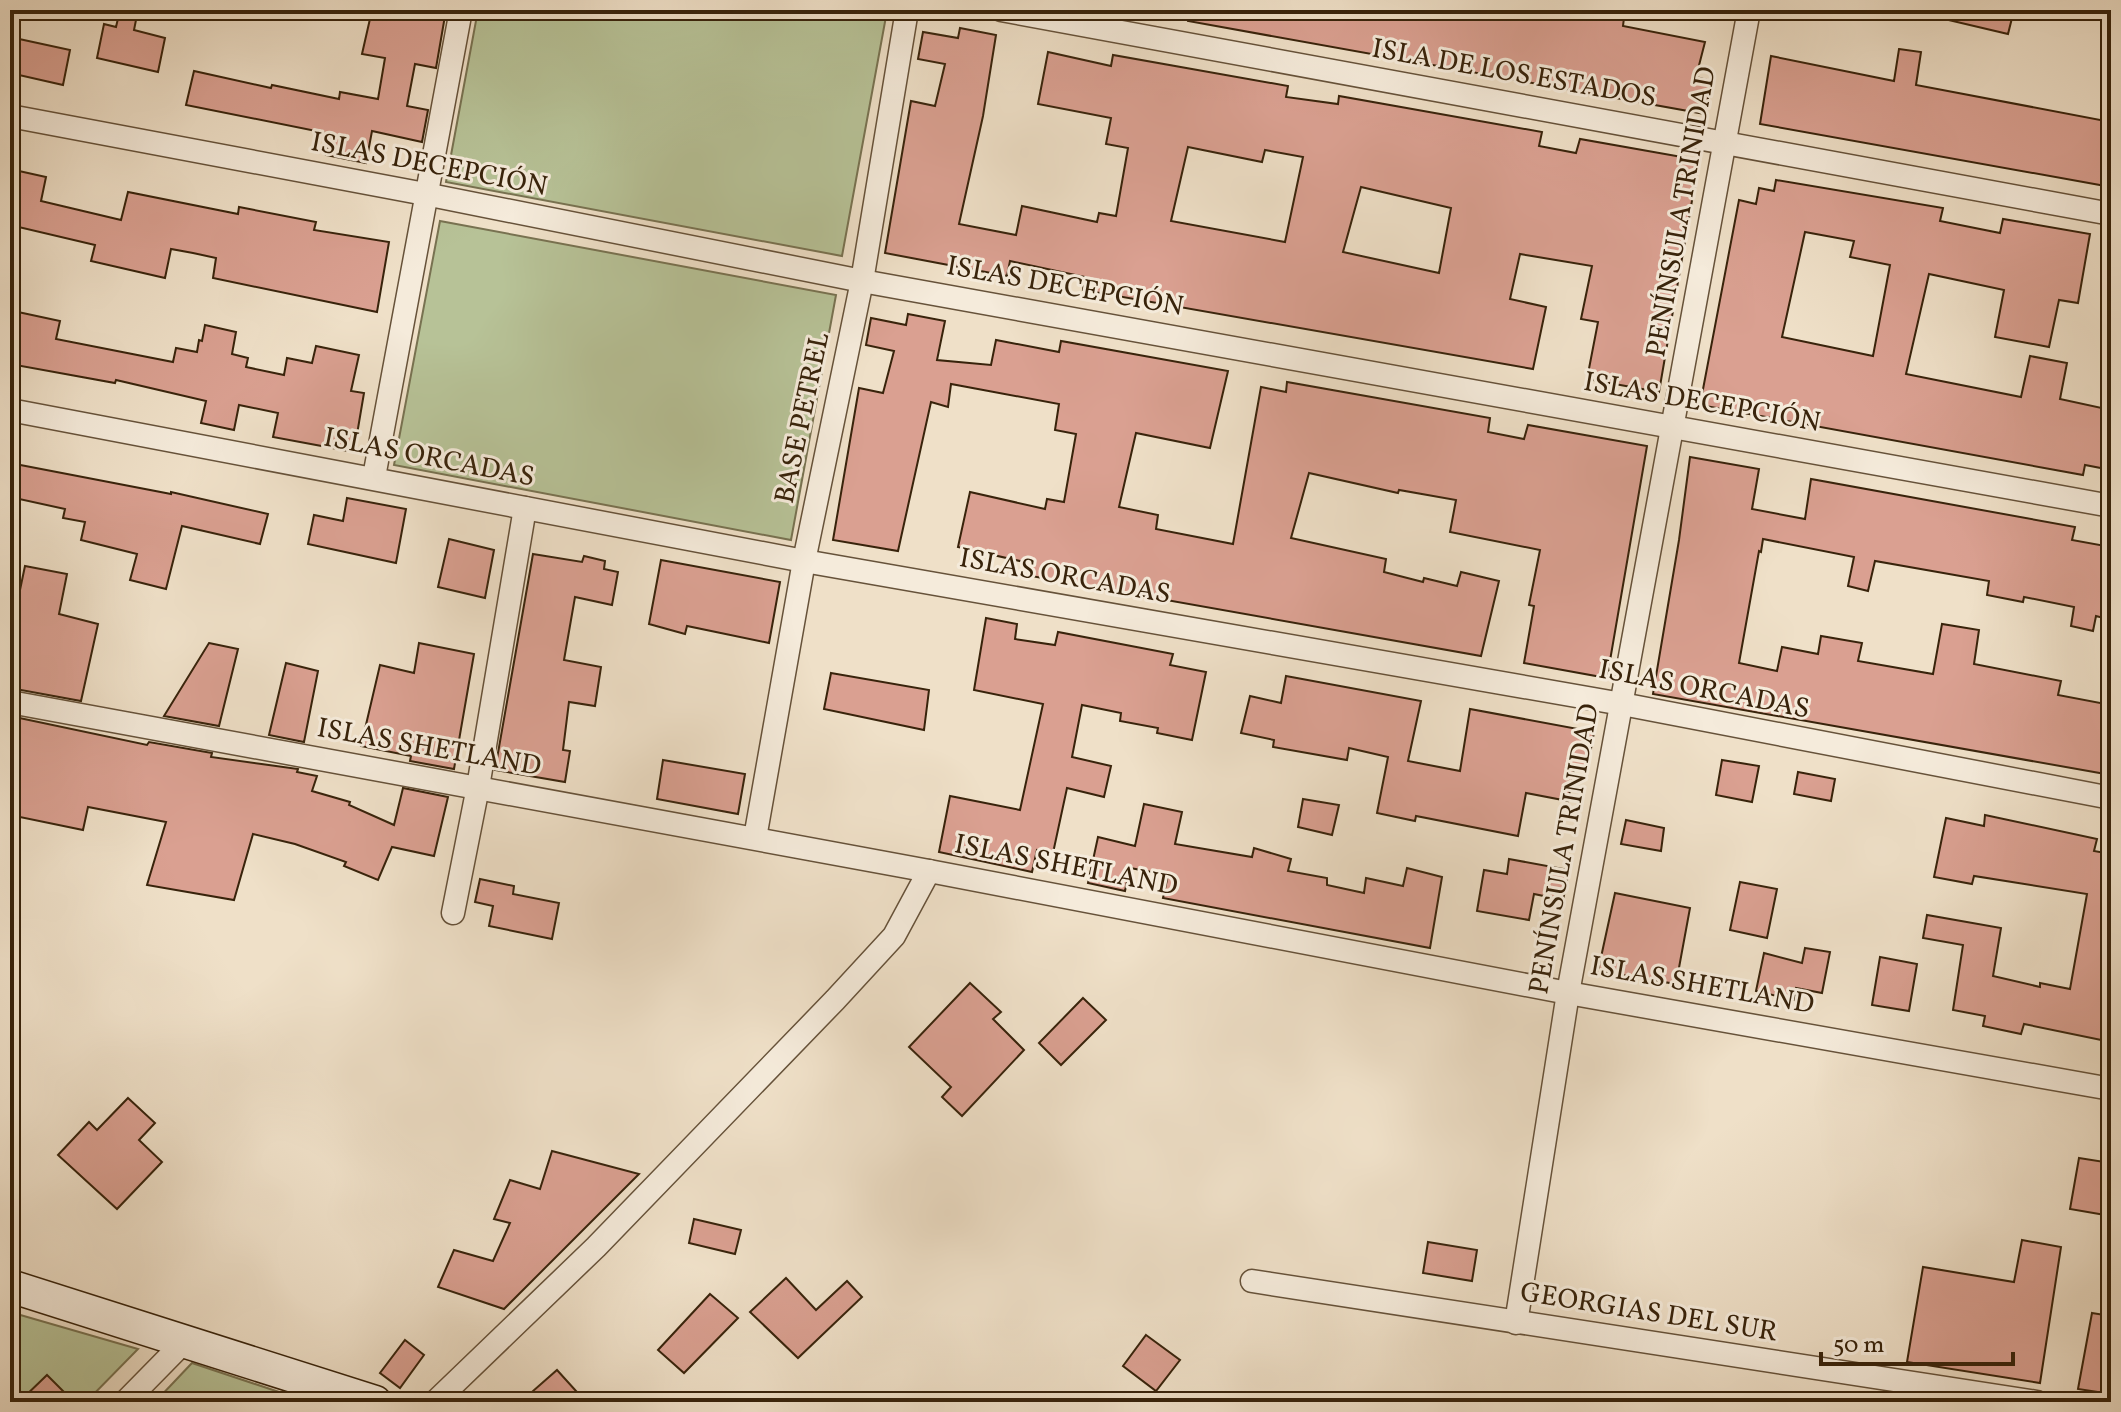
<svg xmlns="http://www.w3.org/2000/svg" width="2121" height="1412" viewBox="0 0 2121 1412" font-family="Vollkorn,serif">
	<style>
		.green { fill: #b7c297; stroke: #787251; stroke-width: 2 }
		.building { fill: #daa091; stroke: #38230b; stroke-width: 2; fill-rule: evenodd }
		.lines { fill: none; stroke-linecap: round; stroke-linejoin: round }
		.street-casing { stroke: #66523a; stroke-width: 25 }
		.secondary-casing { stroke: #38230b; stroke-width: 35 }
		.street { stroke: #f5ebdb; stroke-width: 22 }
		.secondary { stroke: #f5ebdb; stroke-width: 32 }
		.labels { text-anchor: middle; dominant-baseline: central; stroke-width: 6; stroke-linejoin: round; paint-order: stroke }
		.street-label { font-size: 28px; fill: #38230b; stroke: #f5ebdb }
	</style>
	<rect width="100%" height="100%" fill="#efe0c8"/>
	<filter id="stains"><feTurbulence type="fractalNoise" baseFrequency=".0025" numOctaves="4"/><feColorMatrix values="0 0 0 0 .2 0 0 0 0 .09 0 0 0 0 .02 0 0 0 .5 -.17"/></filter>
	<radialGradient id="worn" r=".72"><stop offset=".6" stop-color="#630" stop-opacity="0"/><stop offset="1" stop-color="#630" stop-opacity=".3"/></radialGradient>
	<g class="green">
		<path d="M 478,10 L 887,11 L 842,256 L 446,182 Z"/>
		<path d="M 440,221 L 836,295 L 791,540 L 394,465 Z"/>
		<path d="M 10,1312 L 138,1349 L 86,1402 L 10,1402 Z"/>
		<path d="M 192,1363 L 309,1402 L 155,1402 Z"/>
	</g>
	<g class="building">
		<path d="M 120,10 L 138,10 L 134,30 L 165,38 L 158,72 L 97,58 L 104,24 L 116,27 Z"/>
		<path d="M 372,10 L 446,10 L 436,68 L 415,64 L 407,106 L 428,110 L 422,142 L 372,131 L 366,163 L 326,155 L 331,134 L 186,105 L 194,71 L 271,88 L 272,85 L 339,99 L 340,92 L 378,99 L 385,58 L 362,54 Z"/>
		<path d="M 1189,10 L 1625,10 L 1623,26 L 1705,42 L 1696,77 L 1711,81 L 1705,114 L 1188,21 Z"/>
		<path d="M 1941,10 L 2014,10 L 2008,34 L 1940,18 Z"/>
		<path d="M 960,28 L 996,35 L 983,116 L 959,224 L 1016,235 L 1022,206 L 1097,222 L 1099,213 L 1116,216 L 1128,148 L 1106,144 L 1111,118 L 1038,104 L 1048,52 L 1111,66 L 1113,55 L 1288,86 L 1286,97 L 1338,104 L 1339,96 L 1542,132 L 1539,146 L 1576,153 L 1580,139 L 1699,160 L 1659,392 L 1587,379 L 1598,322 L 1581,319 L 1592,266 L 1520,254 L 1510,299 L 1546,307 L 1533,369 L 1083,290 L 1085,277 L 1010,261 L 1007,276 L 885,253 L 911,101 L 935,106 L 945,64 L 918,59 L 923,32 L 958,38 ZM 1188,147 L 1262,162 L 1265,150 L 1303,157 L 1285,242 L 1171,221 ZM 1361,187 L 1451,208 L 1439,273 L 1343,252 Z"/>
		<path d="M 10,37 L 70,50 L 63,85 L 10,73 Z"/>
		<path d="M 1899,49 L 1921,52 L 1916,85 L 2111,122 L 2111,187 L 1760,124 L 1771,56 L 1894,81 Z"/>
		<path d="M 10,169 L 46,177 L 41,201 L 121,220 L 128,192 L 238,214 L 239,207 L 316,222 L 314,230 L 389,242 L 377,312 L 213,278 L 216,258 L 193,253 L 171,249 L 165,278 L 91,261 L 95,245 L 10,225 Z"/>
		<path d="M 1776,180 L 1943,208 L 1940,221 L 2000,233 L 2003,219 L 2090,234 L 2078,303 L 2059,300 L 2049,347 L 1995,337 L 2004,290 L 1929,274 L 1906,374 L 2021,397 L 2030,356 L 2067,363 L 2060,399 L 2111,410 L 2111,470 L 2085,465 L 2083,475 L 1700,405 L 1739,200 L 1756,204 L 1759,188 L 1774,191 ZM 1805,232 L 1854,241 L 1850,257 L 1890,265 L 1873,356 L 1782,337 Z"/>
		<path d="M 18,312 L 60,321 L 56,339 L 173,362 L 176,348 L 197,352 L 199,340 L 202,341 L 205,325 L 236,332 L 232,354 L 248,358 L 246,367 L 284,375 L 287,358 L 312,363 L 316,346 L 359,355 L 351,391 L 364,393 L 354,452 L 273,437 L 278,413 L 239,405 L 234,430 L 201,423 L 206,401 L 116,380 L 115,383 L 10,364 L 10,334 L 13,335 Z"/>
		<path d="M 908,314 L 945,321 L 937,360 L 991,365 L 996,340 L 1059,352 L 1061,341 L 1228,371 L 1210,448 L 1136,433 L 1119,507 L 1158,515 L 1156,529 L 1233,544 L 1261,387 L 1286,392 L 1287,382 L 1490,418 L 1488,432 L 1524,439 L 1528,425 L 1647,446 L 1607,678 L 1524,663 L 1534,606 L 1529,605 L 1540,550 L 1450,532 L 1456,500 L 1399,490 L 1398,493 L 1309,473 L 1291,538 L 1386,559 L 1384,572 L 1423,582 L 1424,578 L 1457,586 L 1461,572 L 1499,581 L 1481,656 L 1031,576 L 1033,564 L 958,547 L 970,492 L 1045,509 L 1047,499 L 1064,502 L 1076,434 L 1055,430 L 1059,404 L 951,384 L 948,407 L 931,402 L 898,551 L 833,540 L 859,388 L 883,393 L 894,351 L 866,345 L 871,318 L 906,325 Z"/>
		<path d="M 1690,457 L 1759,469 L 1752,509 L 1805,519 L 1811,479 L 2075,527 L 2072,540 L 2111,547 L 2111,620 L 2096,616 L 2093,631 L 2071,626 L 2074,607 L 2024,597 L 2023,602 L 1987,595 L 1989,581 L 1949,574 L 1875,561 L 1868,591 L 1848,586 L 1854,557 L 1763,539 L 1761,552 L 1759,551 L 1739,663 L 1777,671 L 1782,647 L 1818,654 L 1821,636 L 1862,643 L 1858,661 L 1933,674 L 1942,624 L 1979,630 L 1974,664 L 2061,681 L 2058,695 L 2111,705 L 2111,775 L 1653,694 L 1679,540 Z"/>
		<path d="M 10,463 L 171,494 L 171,492 L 268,514 L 260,544 L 182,526 L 166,589 L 130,580 L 137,554 L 81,540 L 85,522 L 63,518 L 65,509 L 10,497 Z"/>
		<path d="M 347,498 L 406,509 L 396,563 L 308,544 L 314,515 L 343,521 Z"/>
		<path d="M 449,539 L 494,550 L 485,598 L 438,587 Z"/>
		<path d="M 533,554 L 582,562 L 584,556 L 605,561 L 604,569 L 618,572 L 612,605 L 575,597 L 564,660 L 601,667 L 595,706 L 569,702 L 563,750 L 570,751 L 565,782 L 495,770 Z"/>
		<path d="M 661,560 L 780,582 L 769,643 L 687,626 L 685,634 L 649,624 Z"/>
		<path d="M 25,566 L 67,574 L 59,614 L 98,624 L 81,701 L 10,688 L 10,608 L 16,609 Z"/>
		<path d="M 986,618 L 1017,624 L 1015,639 L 1055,645 L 1058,632 L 1173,654 L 1170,665 L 1206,672 L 1192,740 L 1157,733 L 1158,728 L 1120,721 L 1121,713 L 1082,705 L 1072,757 L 1111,766 L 1104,797 L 1067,788 L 1053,853 L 1037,850 L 1032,872 L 939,852 L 950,796 L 1020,810 L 1043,704 L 974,690 Z"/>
		<path d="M 209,643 L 238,649 L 219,726 L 164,716 Z"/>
		<path d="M 419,643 L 474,654 L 454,769 L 410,761 L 411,756 L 361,746 L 380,665 L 414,673 Z"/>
		<path d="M 286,663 L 318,671 L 304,742 L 269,735 Z"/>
		<path d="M 831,673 L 929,690 L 924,730 L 824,709 Z"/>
		<path d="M 1286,676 L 1421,701 L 1408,761 L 1460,771 L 1470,709 L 1594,732 L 1587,771 L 1574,769 L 1568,801 L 1526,793 L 1518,836 L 1416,816 L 1415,821 L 1377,813 L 1388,757 L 1349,748 L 1347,760 L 1273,747 L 1274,740 L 1241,733 L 1250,696 L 1281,703 Z"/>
		<path d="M 10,716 L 147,745 L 149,742 L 212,753 L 211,757 L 298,769 L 297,772 L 317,776 L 312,791 L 350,802 L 349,805 L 394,825 L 403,788 L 448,797 L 434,856 L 392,847 L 378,880 L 344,866 L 346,862 L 295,844 L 253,834 L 234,900 L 147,885 L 166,822 L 88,807 L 83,830 L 10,815 Z"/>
		<path d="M 663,760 L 745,774 L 738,814 L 657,799 Z"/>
		<path d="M 1722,760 L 1759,766 L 1752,802 L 1716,795 Z"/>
		<path d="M 1798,772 L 1835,779 L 1831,801 L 1794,794 Z"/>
		<path d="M 1303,799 L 1339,805 L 1332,835 L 1298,827 Z"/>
		<path d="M 1144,804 L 1182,812 L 1175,844 L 1252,857 L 1254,848 L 1291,859 L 1288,871 L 1327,878 L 1327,885 L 1364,893 L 1366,878 L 1403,886 L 1407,868 L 1442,877 L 1430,948 L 1163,898 L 1168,875 L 1130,868 L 1125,891 L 1088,883 L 1098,837 L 1135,846 Z"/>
		<path d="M 1985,815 L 2097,839 L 2094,851 L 2111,854 L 2111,1042 L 2024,1024 L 2021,1034 L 1983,1026 L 1985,1016 L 1953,1010 L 1963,945 L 1923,938 L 1927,915 L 2001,928 L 1993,976 L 2040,987 L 2040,983 L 2070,989 L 2087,894 L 1974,876 L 1972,884 L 1934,877 L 1946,818 L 1984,826 Z"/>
		<path d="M 1626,820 L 1664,828 L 1661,851 L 1621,844 Z"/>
		<path d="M 1509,859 L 1569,870 L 1563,900 L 1534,894 L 1529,920 L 1477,911 L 1484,870 L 1507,874 Z"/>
		<path d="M 480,879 L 514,886 L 513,894 L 559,903 L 552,939 L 489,926 L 493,906 L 475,902 Z"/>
		<path d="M 1740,882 L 1777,889 L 1767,938 L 1730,930 Z"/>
		<path d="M 1615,893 L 1690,908 L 1676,984 L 1598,971 Z"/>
		<path d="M 1805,948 L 1830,952 L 1822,993 L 1796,988 L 1794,1000 L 1756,991 L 1764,953 L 1802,963 Z"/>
		<path d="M 1880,957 L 1917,964 L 1909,1011 L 1872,1005 Z"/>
		<path d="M 970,983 L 1001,1012 L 993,1019 L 1024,1050 L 962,1116 L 942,1097 L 951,1087 L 909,1047 Z"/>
		<path d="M 1083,998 L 1106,1020 L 1061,1065 L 1039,1043 Z"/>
		<path d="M 128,1098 L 155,1123 L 139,1140 L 162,1162 L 117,1209 L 58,1155 L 89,1122 L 97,1130 Z"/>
		<path d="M 552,1151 L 639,1174 L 504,1309 L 438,1287 L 454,1250 L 493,1261 L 510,1223 L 494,1219 L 510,1180 L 540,1189 Z"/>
		<path d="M 2079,1158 L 2111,1163 L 2111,1216 L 2070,1209 Z"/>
		<path d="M 694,1219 L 741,1230 L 735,1254 L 689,1243 Z"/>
		<path d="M 2022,1240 L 2061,1247 L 2040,1383 L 1907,1362 L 1923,1267 L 2014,1282 Z"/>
		<path d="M 1428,1242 L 1477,1250 L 1472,1281 L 1423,1273 Z"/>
		<path d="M 786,1278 L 816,1310 L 847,1281 L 862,1297 L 798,1358 L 750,1312 Z"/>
		<path d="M 710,1294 L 738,1318 L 684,1373 L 658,1350 Z"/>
		<path d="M 2092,1313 L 2111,1316 L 2111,1394 L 2078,1389 Z"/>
		<path d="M 1146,1335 L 1180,1360 L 1156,1391 L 1123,1366 Z"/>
		<path d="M 405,1340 L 424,1355 L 400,1388 L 380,1373 Z"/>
		<path d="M 557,1370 L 586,1402 L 543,1402 L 533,1391 Z"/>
		<path d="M 47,1375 L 74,1402 L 19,1402 Z"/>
	</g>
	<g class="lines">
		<g class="street-casing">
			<g id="street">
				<path d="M 1001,10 L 2111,214"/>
				<path d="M 10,116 L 425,194 L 862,281 L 2111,506"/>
				<path d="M 10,410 L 804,561 L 1622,704 L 2111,798"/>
				<path d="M 374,477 L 461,10"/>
				<path d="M 10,702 L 929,871 L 1568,993 L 2111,1089"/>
				<path d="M 755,838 L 804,561 L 862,281 L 907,10"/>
				<path d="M 453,913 L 478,787 L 525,508"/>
				<path d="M 1252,1281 L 2037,1402"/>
				<path d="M 1516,1323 L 1568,993 L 1749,10"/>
				<path d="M 125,1402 L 185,1341"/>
				<path d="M 435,1402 L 596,1247 L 835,1000 L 894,936 L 929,871"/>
			</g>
		</g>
		<g class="secondary-casing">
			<path id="secondary" d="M 10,1286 L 375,1402"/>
		</g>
		<use href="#street" class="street"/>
		<use href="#secondary" class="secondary"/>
	</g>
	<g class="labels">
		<g class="street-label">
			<text transform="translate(1514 74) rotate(10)">ISLA DE LOS ESTADOS</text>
			<text transform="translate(429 165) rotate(11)">ISLAS DECEPCIÓN</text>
			<text transform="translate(1682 212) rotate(-80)">PENÍNSULA TRINIDAD</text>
			<text transform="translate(1065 287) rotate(10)">ISLAS DECEPCIÓN</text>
			<text transform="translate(1702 403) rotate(10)">ISLAS DECEPCIÓN</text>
			<text transform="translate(803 418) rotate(-78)">BASE PETREL</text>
			<text transform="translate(429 458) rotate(11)">ISLAS ORCADAS</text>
			<text transform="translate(1065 577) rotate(10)">ISLAS ORCADAS</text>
			<text transform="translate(1704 690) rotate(11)">ISLAS ORCADAS</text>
			<text transform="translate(429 748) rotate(10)">ISLAS SHETLAND</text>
			<text transform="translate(1565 849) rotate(-80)">PENÍNSULA TRINIDAD</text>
			<text transform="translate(1066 866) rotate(11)">ISLAS SHETLAND</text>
			<text transform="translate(1702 986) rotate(10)">ISLAS SHETLAND</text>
			<text transform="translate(1649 1313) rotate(9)">GEORGIAS DEL SUR</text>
		</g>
	</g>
	<rect width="2121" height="1412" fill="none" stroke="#efe0c8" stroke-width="40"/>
	<rect x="12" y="12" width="2097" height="1388" fill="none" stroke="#38230b" stroke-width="4"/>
	<rect x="20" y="20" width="2081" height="1372" fill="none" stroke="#38230b" stroke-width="2"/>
	<path d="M1821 1352v12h192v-12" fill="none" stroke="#38230b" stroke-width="4"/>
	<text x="1833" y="1352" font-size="24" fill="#38230b" stroke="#f5ebdb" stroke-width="6" paint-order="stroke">50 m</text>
	<rect width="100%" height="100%" filter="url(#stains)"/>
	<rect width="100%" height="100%" fill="url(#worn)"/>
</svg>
